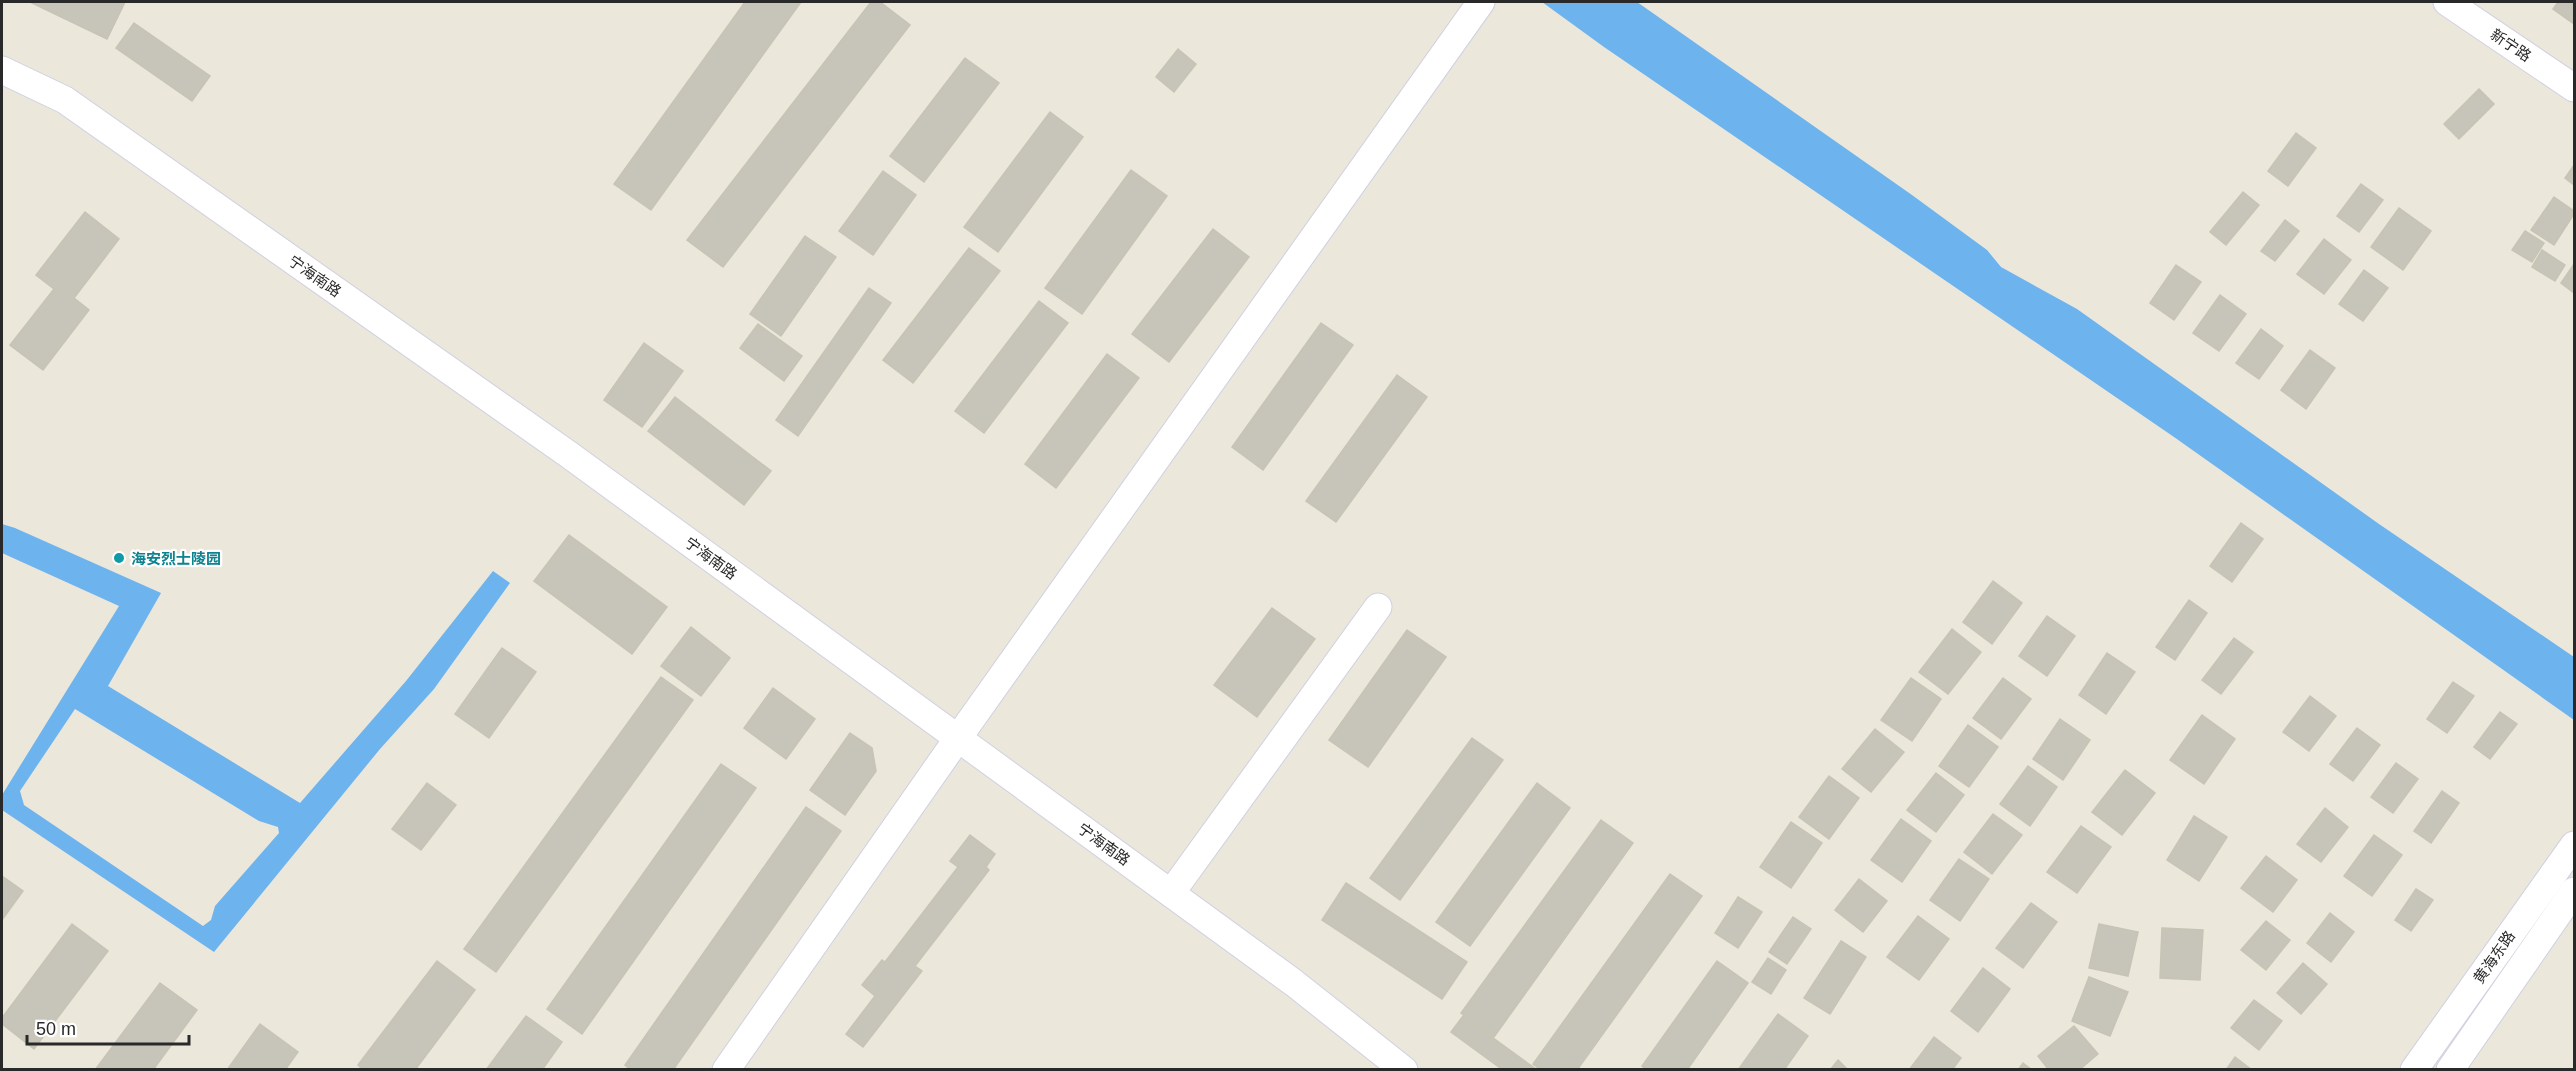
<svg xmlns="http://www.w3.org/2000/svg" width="2576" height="1071" viewBox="0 0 2576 1071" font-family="Arial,'Noto Sans SC',sans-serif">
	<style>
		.water { fill: #6db3ee; fill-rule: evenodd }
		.building { fill: #c7c5b9; stroke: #c7c4b4; stroke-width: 1.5 }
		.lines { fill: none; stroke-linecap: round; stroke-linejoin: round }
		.minor-casing { stroke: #d0d0e2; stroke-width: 29 }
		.minor { stroke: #fff; stroke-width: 27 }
		.culture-dot { fill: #0f9aa8; stroke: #fff; stroke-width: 2 }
		.labels { text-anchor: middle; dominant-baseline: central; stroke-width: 4.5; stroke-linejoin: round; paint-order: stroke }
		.street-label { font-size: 15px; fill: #292929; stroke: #fff }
		.culture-label { font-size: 15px; font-weight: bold; fill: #0d838f; stroke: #fff; text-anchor: start }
	</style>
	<rect width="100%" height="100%" fill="#ebe7db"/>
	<g class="water">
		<path d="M 1542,2 L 1637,2 L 1912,195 L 1987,250 L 2001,267 L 2077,309 L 2379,524 L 2574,657 L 2574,720 L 2174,437 L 1604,47 Z"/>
		<path d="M 2,524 L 15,528 L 161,593 L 108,686 L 300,803 L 406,681 L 493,571 L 510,583 L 434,689 L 380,749 L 214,952 L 2,810 L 2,795 L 119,606 L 2,553 ZM 75,709 L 259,821 L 278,827 L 279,833 L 215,906 L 211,920 L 203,926 L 24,805 L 20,791 Z"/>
	</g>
	<g class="building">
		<path d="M 30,2 L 125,2 L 107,39 Z"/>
		<path d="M 745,2 L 801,2 L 651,210 L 614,184 Z"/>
		<path d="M 871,2 L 880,2 L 910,25 L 723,267 L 687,240 Z"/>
		<path d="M 2558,2 L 2574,2 L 2574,24 L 2553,9 Z"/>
		<path d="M 134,23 L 210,76 L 192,101 L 116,48 Z"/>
		<path d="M 1178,49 L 1196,64 L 1174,92 L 1156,77 Z"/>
		<path d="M 965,58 L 999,83 L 924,182 L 890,156 Z"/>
		<path d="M 2479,89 L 2494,104 L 2459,139 L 2444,124 Z"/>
		<path d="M 1050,112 L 1083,137 L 998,252 L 964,227 Z"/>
		<path d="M 2296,133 L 2316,148 L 2288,186 L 2268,171 Z"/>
		<path d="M 2574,165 L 2574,185 L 2565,178 Z"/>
		<path d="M 1131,170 L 1167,196 L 1082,314 L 1045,288 Z"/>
		<path d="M 883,171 L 916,195 L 873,255 L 839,231 Z"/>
		<path d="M 2361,184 L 2383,200 L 2359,232 L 2337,216 Z"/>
		<path d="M 2243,192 L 2259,205 L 2226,245 L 2210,232 Z"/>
		<path d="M 2554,197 L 2574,211 L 2574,214 L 2554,245 L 2531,230 Z"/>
		<path d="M 2399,208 L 2431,231 L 2403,270 L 2371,247 Z"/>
		<path d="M 85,212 L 119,239 L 74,298 L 89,310 L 43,370 L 10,345 L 54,289 L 36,275 Z"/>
		<path d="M 2285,220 L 2299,231 L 2275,261 L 2261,251 Z"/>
		<path d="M 1213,229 L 1249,257 L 1169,362 L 1132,334 Z"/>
		<path d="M 2525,231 L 2544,243 L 2532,262 L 2512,250 Z"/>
		<path d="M 805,236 L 836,257 L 781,336 L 750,314 Z"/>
		<path d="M 2324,239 L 2351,260 L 2324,294 L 2297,274 Z"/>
		<path d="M 969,248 L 1000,271 L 913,383 L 883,360 Z"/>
		<path d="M 2542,250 L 2565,265 L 2555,281 L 2532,267 Z"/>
		<path d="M 2574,264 L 2574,293 L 2561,283 Z"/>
		<path d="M 2176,265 L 2201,282 L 2174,320 L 2150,303 Z"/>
		<path d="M 2364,270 L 2388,288 L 2363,321 L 2339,304 Z"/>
		<path d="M 869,288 L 891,303 L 798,436 L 776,420 Z"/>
		<path d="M 2220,295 L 2246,314 L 2219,351 L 2193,333 Z"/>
		<path d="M 1039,301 L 1068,323 L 984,433 L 955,411 Z"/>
		<path d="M 1321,323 L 1353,345 L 1263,470 L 1232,447 Z"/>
		<path d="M 758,324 L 802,356 L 784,381 L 740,348 Z"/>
		<path d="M 2261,329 L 2283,346 L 2259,379 L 2236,363 Z"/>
		<path d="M 644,343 L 683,371 L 642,427 L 604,400 Z"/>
		<path d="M 2310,350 L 2335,368 L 2306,409 L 2281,390 Z"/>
		<path d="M 1107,354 L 1139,378 L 1056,488 L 1025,464 Z"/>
		<path d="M 1397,375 L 1427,397 L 1336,522 L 1306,501 Z"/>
		<path d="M 675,397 L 771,471 L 744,505 L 648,431 Z"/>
		<path d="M 2241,523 L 2263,539 L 2232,582 L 2210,566 Z"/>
		<path d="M 569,535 L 667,607 L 632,654 L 534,581 Z"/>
		<path d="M 1993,581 L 2022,603 L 1992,644 L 1963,622 Z"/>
		<path d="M 2189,600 L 2207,613 L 2175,660 L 2156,647 Z"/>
		<path d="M 1272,608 L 1315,639 L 1257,717 L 1214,685 Z"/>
		<path d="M 2047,616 L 2075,636 L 2047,676 L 2019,656 Z"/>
		<path d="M 691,627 L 730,658 L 701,696 L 661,666 Z"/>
		<path d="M 1952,629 L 1981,652 L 1948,694 L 1919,672 Z"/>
		<path d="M 1407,630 L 1446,657 L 1368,767 L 1329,740 Z"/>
		<path d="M 2234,638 L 2253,652 L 2221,694 L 2202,680 Z"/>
		<path d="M 502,648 L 536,672 L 489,738 L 455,714 Z"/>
		<path d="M 2107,653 L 2135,672 L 2106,714 L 2079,695 Z"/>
		<path d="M 661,677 L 693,700 L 496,972 L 464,949 Z"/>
		<path d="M 1911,678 L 1941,699 L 1912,741 L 1881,720 Z"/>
		<path d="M 2003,678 L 2031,699 L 2001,739 L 1973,718 Z"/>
		<path d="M 2453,682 L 2474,696 L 2447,733 L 2427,719 Z"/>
		<path d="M 773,688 L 815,719 L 786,759 L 744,728 Z"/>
		<path d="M 2310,696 L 2336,716 L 2309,751 L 2283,732 Z"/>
		<path d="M 2500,712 L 2517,724 L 2490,759 L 2474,747 Z"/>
		<path d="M 2202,715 L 2235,739 L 2204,784 L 2170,760 Z"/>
		<path d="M 2060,719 L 2090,740 L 2063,780 L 2033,759 Z"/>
		<path d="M 1968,725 L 1998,747 L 1969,787 L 1939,766 Z"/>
		<path d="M 2357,728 L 2380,745 L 2353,781 L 2330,764 Z"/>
		<path d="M 1875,729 L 1904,752 L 1871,792 L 1842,769 Z"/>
		<path d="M 850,733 L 872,748 L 876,771 L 845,815 L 810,790 Z"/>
		<path d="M 1472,738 L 1503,760 L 1400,900 L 1370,878 Z"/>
		<path d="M 2396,763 L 2418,779 L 2393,813 L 2371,797 Z"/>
		<path d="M 721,764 L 756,788 L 582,1034 L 547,1009 Z"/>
		<path d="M 2028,766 L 2057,787 L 2030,826 L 2000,804 Z"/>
		<path d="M 2125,770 L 2155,793 L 2122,835 L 2092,812 Z"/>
		<path d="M 1936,773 L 1964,795 L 1936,832 L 1907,810 Z"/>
		<path d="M 1829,776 L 1859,798 L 1829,839 L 1799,817 Z"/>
		<path d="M 427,783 L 456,805 L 421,850 L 392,829 Z"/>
		<path d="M 1537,783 L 1570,808 L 1470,946 L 1436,922 Z"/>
		<path d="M 2442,791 L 2459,803 L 2431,843 L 2414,831 Z"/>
		<path d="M 806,807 L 841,831 L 673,1070 L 631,1070 L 625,1065 Z"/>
		<path d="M 2325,808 L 2348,827 L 2321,862 L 2297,844 Z"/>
		<path d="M 1993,814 L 2022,835 L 1992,874 L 1964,852 Z"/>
		<path d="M 2194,816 L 2227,837 L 2199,881 L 2167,860 Z"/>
		<path d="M 1901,819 L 1931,841 L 1902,882 L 1871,860 Z"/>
		<path d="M 1601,820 L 1633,843 L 1494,1037 L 1461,1013 Z"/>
		<path d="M 1791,822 L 1822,843 L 1791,888 L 1760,867 Z"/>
		<path d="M 2081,826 L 2111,847 L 2077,893 L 2047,872 Z"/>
		<path d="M 970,835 L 995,854 L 986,867 L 989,870 L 915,966 L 922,971 L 863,1047 L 846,1034 L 875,996 L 862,985 L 882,960 L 885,962 L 958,867 L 950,861 Z"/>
		<path d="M 2374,835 L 2402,855 L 2372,896 L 2344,876 Z"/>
		<path d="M 2266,856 L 2297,880 L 2273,912 L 2241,888 Z"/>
		<path d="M 1959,859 L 1989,879 L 1960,921 L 1930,900 Z"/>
		<path d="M 1670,874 L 1702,896 L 1577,1070 L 1541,1070 L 1533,1064 Z"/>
		<path d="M 2,876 L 23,891 L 2,920 Z"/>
		<path d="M 1859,879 L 1887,901 L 1863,932 L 1835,910 Z"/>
		<path d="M 1346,883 L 1467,962 L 1442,999 L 1322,920 Z"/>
		<path d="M 2416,889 L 2433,900 L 2411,931 L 2395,920 Z"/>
		<path d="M 1738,897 L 1762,912 L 1738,948 L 1715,933 Z"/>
		<path d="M 2031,903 L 2057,922 L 2023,968 L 1996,948 Z"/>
		<path d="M 2330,913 L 2354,932 L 2331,962 L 2307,943 Z"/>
		<path d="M 1918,916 L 1949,939 L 1919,980 L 1887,957 Z"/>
		<path d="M 1793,917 L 1811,929 L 1787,964 L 1769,952 Z"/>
		<path d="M 2266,921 L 2290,940 L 2266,970 L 2241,950 Z"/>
		<path d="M 72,924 L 108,951 L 34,1049 L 2,1024 L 2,1018 Z"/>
		<path d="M 2099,924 L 2138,932 L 2128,976 L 2089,968 Z"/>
		<path d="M 2162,928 L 2203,930 L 2200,980 L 2160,978 Z"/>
		<path d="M 1841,941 L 1866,957 L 1830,1014 L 1804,998 Z"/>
		<path d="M 1768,958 L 1786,970 L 1771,994 L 1752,982 Z"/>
		<path d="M 437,961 L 475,990 L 415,1070 L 363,1070 L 358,1065 Z"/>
		<path d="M 1717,961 L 1748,983 L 1687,1070 L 1647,1070 L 1642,1066 Z"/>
		<path d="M 2303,963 L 2327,984 L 2301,1014 L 2277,993 Z"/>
		<path d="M 1983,968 L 2010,989 L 1978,1032 L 1951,1011 Z"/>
		<path d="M 2089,977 L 2128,992 L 2110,1036 L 2072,1021 Z"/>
		<path d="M 160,983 L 197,1010 L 153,1070 L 95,1070 Z"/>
		<path d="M 2254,1000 L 2282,1021 L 2259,1050 L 2231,1028 Z"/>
		<path d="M 1778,1014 L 1808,1036 L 1784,1070 L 1738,1070 Z"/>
		<path d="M 526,1016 L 562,1042 L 542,1070 L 486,1070 Z"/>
		<path d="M 1463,1016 L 1537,1070 L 1503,1070 L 1451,1032 Z"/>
		<path d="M 260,1024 L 298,1052 L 285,1070 L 227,1070 Z"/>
		<path d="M 2074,1026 L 2098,1054 L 2079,1070 L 2049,1070 L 2038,1056 Z"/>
		<path d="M 1934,1037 L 1961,1058 L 1952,1070 L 1909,1070 Z"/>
		<path d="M 2235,1057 L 2252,1070 L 2226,1070 Z"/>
		<path d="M 1838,1060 L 1848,1070 L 1830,1070 Z"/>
		<path d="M 2023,1063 L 2032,1070 L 2018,1070 Z"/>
	</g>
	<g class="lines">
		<g class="minor-casing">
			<g id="minor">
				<path d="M 2447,2 L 2574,88"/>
				<path d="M 2,70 L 65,100 L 568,454 L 1294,983 L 1404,1070"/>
				<path d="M 1171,893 L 1378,607"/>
				<path d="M 726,1070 L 958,738 L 1481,2"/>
				<path d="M 2414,1070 L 2574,845"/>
				<path d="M 2450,1070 L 2574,891"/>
			</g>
		</g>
		<use href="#minor" class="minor"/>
	</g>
	<circle class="culture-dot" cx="119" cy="558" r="6"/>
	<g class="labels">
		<g class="street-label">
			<text transform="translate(2511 45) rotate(34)">新宁路</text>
			<text transform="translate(315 276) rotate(35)">宁海南路</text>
			<text transform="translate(711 558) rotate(36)">宁海南路</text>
			<text transform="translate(1104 844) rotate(36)">宁海南路</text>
			<text transform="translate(2494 957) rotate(-55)">黄海东路</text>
		</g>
		<g class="culture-label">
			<text x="131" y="558">海安烈士陵园</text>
		</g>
	</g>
	<rect width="2576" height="1071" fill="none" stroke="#292929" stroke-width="6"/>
	<path d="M27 1035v9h162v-9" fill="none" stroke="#292929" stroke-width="3"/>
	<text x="36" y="1035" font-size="18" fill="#292929" stroke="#ffffff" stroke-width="4.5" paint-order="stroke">50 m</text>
</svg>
